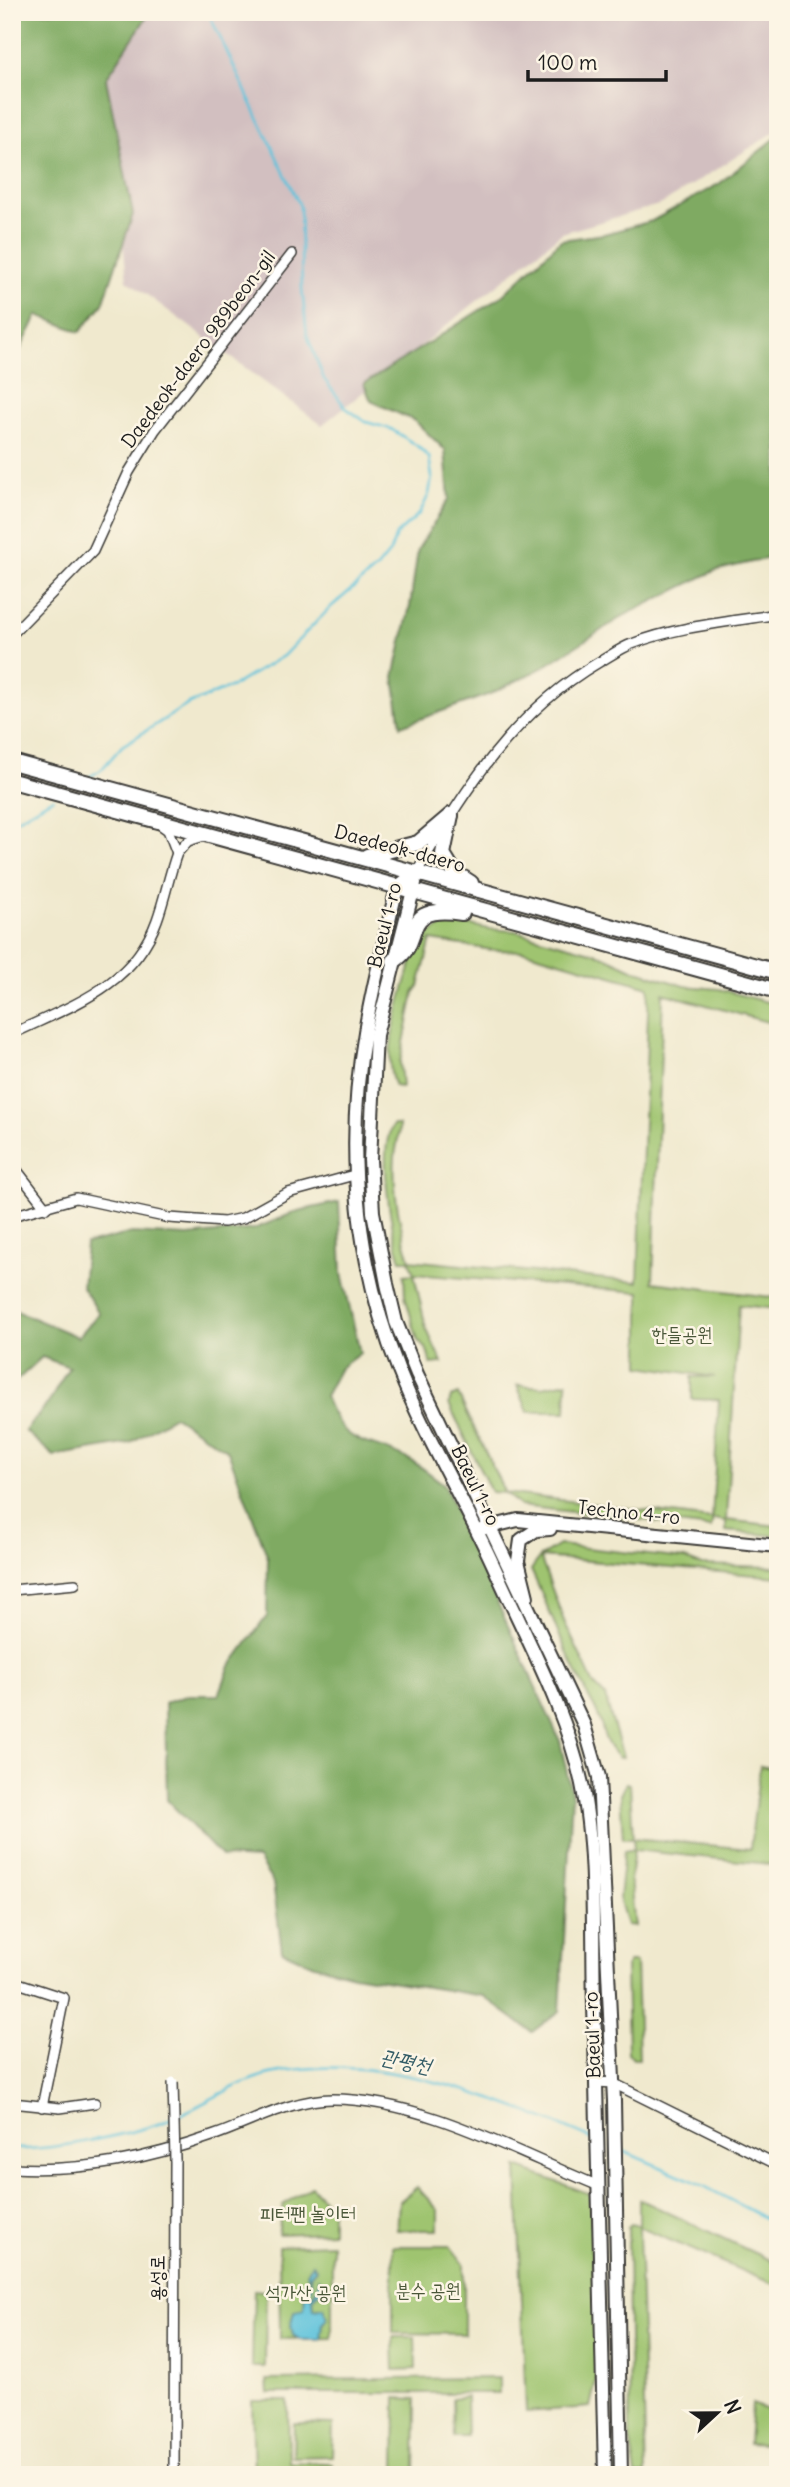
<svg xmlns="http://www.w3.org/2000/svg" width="790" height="2487" viewBox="0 0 790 2487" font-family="Delius,'Poor Story',sans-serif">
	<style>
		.industrial { fill: #d2bfc0 }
		.green { fill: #9fc46f; stroke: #5e7046; stroke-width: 2 }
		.forest { fill: #7faa62; stroke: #4e633f; stroke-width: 2 }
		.water { fill: #5dc2db; stroke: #3c6f7c; stroke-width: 2 }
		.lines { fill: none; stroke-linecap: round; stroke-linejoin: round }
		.stream { stroke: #5dc2db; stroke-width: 2.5 }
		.street-casing { stroke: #3c3b37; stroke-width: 12 }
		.secondary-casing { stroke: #3c3b37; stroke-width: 16 }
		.primary-casing { stroke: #3c3b37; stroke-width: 18 }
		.street { stroke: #fff; stroke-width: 9 }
		.secondary { stroke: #fff; stroke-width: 12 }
		.primary { stroke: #fff; stroke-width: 14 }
		.street-bridge-casing { stroke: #3c3b37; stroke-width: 12; stroke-linecap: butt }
		.street-bridge { stroke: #fff; stroke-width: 9 }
		.labels { text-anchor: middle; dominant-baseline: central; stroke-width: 5; stroke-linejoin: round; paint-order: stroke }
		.street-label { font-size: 19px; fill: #1c1c1c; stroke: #fcf5e5 }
		.park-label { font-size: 19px; fill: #4a5739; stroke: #fcf5e5 }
		.water-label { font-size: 21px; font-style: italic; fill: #365e68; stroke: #fcf5e5 }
	</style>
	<rect width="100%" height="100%" fill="#fcf5e5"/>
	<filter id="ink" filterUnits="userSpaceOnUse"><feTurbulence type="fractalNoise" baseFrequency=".0143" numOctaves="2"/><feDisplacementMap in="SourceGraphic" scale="14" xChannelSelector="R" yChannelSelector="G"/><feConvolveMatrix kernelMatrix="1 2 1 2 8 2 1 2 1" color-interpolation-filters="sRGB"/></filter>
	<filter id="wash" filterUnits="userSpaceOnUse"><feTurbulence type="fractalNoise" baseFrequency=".00686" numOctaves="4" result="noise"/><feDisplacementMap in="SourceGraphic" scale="28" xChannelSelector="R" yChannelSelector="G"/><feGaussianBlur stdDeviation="1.57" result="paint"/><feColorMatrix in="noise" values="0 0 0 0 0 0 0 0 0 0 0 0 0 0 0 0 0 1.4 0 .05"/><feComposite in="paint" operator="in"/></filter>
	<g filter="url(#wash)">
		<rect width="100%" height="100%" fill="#f0e9ce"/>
		<path class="industrial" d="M 134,12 L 778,12 L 778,130 L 662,204 L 562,233 L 322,425 L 127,280 L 106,79 Z"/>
		<g class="green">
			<path d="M 450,920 L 488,929 L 515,931 L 602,955 L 637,971 L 685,986 L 719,989 L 778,1005 L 778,1025 L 663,993 L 653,1282 L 778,1298 L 778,1309 L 739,1305 L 726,1520 L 778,1526 L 778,1536 L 726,1531 L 726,1521 L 713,1519 L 711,1528 L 520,1506 L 505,1493 L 491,1492 L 449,1404 L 451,1397 L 458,1394 L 505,1493 L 712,1519 L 719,1400 L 692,1399 L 692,1377 L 715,1377 L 640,1366 L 640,1292 L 414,1274 L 426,1328 L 442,1363 L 431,1364 L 426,1348 L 418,1341 L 405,1296 L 404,1275 L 414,1274 L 409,1260 L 401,1260 C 391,1233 377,1150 393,1125 L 399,1125 C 399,1137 396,1146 395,1157 C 392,1192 400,1227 410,1260 L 638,1282 L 649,987 L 525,951 L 492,950 L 431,940 L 419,986 L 414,993 L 400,1062 L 402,1087 L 395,1086 C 378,1051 409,982 416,944 Z"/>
			<path d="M 567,1382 L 566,1412 L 528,1412 L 517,1385 L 542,1387 Z"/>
			<path d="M 559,1545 L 685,1559 L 701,1565 L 778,1567 L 778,1577 L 540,1557 L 564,1621 L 594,1685 L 605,1696 L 623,1757 L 619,1758 C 600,1741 605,1725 593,1705 C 568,1661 552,1615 531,1570 L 540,1557 Z"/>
			<path d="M 760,1766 L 778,1769 L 778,1865 L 634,1850 L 630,1879 L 635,1926 L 627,1925 L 619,1898 L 624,1851 L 634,1849 L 633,1838 L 623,1838 L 620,1795 L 626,1783 L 630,1784 L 633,1838 L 750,1849 Z"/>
			<path d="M 629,1962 L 636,1962 L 639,2059 L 633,2059 L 628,2053 L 626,1967 Z"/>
			<path d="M 517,2167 L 590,2194 L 597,2376 L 590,2407 L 526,2412 Z"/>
			<path d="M 311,2186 L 332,2209 L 332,2232 L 278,2234 L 283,2205 Z"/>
			<path d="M 417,2187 L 438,2210 L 438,2230 L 397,2230 L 399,2202 Z"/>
			<path d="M 639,2199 L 778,2264 L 778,2286 L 639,2227 L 646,2475 L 636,2475 L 630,2438 L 628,2227 L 631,2224 L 639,2226 Z"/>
			<path d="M 332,2244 L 332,2338 L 280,2339 L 279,2246 Z"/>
			<path d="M 393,2246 L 450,2246 L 464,2264 L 464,2334 L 393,2333 Z"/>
			<path d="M 254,2290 L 266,2290 L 265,2367 L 252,2367 Z"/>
			<path d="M 393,2337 L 415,2337 L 416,2369 L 394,2370 Z"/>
			<path d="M 499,2378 L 499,2393 L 268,2393 L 267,2380 Z"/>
			<path d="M 466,2397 L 467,2437 L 453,2437 L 452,2399 Z"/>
			<path d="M 396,2398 L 416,2399 L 415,2475 L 395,2475 Z"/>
			<path d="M 252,2401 L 288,2401 L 289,2462 L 332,2463 L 331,2475 L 254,2475 Z"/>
			<path d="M 752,2404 L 767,2410 L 775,2445 L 749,2443 Z"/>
			<path d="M 294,2423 L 333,2424 L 332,2456 L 293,2457 Z"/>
		</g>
		<g class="forest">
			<path d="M 12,12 L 150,12 L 106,79 L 133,214 L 103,304 L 80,332 L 38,315 L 12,365 Z"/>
			<path d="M 778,136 L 778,556 L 714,571 L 625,615 L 542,668 L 490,694 L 401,726 L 394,677 L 410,606 L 418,549 L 449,499 L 445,450 L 415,421 L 371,401 L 364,384 L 502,296 L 561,240 L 604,234 L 652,221 L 719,184 Z"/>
			<path d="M 339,1202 L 342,1273 L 360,1353 L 340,1368 L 325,1396 C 345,1450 365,1437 408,1459 C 420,1465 432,1476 444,1484 L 560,1741 L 572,1796 L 560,2011 L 532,2032 L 483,1996 L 353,1975 L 314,1965 L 282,1951 L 273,1883 L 258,1859 L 222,1857 L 167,1800 L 165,1703 L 189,1695 L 219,1695 L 229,1668 L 267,1616 L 268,1558 L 228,1451 L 174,1416 L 130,1443 L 54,1456 L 25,1431 L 49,1402 L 69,1367 L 42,1357 L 12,1385 L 12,1309 L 78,1337 L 99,1313 L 82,1287 L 86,1244 L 132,1233 L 188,1236 L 254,1229 L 298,1211 Z"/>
		</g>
		<path class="water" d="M 312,2264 L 316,2268 L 310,2275 L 312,2286 L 307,2294 L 311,2296 L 318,2288 L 318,2278 L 323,2285 L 322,2290 L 313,2298 L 314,2309 L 323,2307 L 327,2318 L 323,2323 L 321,2340 L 300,2340 L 293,2335 L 291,2326 L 295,2311 L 304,2309 L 305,2291 L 310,2281 L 307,2273 Z"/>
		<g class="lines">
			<g class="stream">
				<path d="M 89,777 L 101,770 L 122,746 L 187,705 L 233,686 L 283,656 L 332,606 L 377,568 L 390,552 L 396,535 L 420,513 L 429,494 L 432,477 L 429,457 L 416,445 L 391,429 L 366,422 L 346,408 L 324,379 L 307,335 L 302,288 L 300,206 L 208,12"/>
				<path d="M 12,822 L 53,798"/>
				<path d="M 12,2148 C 41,2153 129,2134 158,2124 C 196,2111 231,2083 270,2074 C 375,2050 496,2097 592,2139"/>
				<path d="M 618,2149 L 700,2184 L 778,2225"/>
			</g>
		</g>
	</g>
	<g filter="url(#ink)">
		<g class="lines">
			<g class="street-casing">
				<g id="street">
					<path d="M 12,634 L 93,551 L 129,472 L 155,430 L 292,254"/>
					<path d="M 161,825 L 168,830 L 177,853 L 188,841 L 204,836"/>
					<path d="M 417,872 C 464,789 515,711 599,662 C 610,656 621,648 632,644 C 678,626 730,622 778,614"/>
					<path d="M 12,1034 C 70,1006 133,987 157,920 C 165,898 169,875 177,853"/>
					<path d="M 12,1164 L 46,1208"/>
					<path d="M 12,1216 L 76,1198 L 169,1218 L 224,1222 L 243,1218 L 288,1193 L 354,1175"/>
					<path d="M 12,1590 L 75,1584"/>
					<path d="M 12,1969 L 18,1983 L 64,1998 L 42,2107"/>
					<path d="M 597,2082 L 613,2083 L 778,2165"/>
					<path d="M 12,2103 L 60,2108 L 95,2103"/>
					<path d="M 12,2168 C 85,2172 147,2159 215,2135 C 252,2122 292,2099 332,2099 C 422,2099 517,2153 599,2186"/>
					<path d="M 174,2475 L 175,2160"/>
				</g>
			</g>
			<g class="secondary-casing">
				<g id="secondary">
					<path d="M 417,872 L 397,887 C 386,935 373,983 365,1032 C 345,1147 356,1262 399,1371 C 426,1439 466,1504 496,1571 C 527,1640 566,1710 582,1784 C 596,1852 592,1936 594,2006 C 599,2162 602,2318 605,2475"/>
					<path d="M 415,883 L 376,1035 L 370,1160 L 373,1212 L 387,1284 L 396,1322 L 417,1374 L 584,1725 L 599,1777 L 614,2101 L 621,2475"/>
					<path d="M 485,1528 L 518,1520 L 778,1546"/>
					<path d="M 527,1597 L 518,1561 L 521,1540 L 536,1530 L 550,1529"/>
				</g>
			</g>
			<g class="primary-casing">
				<g id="primary">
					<path d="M 12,762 L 778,972"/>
					<path d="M 12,781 L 778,991"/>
					<path d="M 451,815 L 443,854 L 454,872 L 471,883"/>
					<path d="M 367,856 L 418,843 L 451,815"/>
					<path d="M 394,961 C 427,940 396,904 462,913"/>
				</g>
			</g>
			<use href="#street" class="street"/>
			<use href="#secondary" class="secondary"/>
			<use href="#primary" class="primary"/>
			<g class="street-bridge-casing">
				<path id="street-bridge" d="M 173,2082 L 175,2160"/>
			</g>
			<use href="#street-bridge" class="street-bridge"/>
		</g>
	</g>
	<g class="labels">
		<g class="street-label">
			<text transform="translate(198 349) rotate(-53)">Daedeok-daero 989beon-gil</text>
			<text transform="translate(400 848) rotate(15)">Daedeok-daero</text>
			<text transform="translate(384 925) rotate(-76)">Baeul 1-ro</text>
			<text transform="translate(476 1485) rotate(64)">Baeul 1-ro</text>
			<text transform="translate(629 1512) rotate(6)">Techno 4-ro</text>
			<text transform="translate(592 2035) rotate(-92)">Baeul 1-ro</text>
			<text transform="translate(157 2278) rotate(-90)">용성로</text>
		</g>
		<g class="park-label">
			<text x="682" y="1334">한들공원</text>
			<text x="308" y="2213">피터팬 놀이터</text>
			<text x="428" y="2290">분수 공원</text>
			<text x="306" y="2292">석가산 공원</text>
		</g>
		<g class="water-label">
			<text transform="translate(406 2061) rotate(12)">관평천</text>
		</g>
	</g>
	<rect width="790" height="2487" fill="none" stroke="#fcf5e5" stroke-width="42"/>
	<g transform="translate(717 2413) rotate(68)" stroke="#fcf5e5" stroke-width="5" paint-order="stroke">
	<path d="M0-5L12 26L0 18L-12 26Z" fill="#1c1c1c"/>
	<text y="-10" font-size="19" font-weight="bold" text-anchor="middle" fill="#1c1c1c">N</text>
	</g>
	<path d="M528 70v10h138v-10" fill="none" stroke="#1c1c1c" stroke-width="3.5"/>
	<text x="538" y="70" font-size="21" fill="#1c1c1c" stroke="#fcf5e5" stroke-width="5" paint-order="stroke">100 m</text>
</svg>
